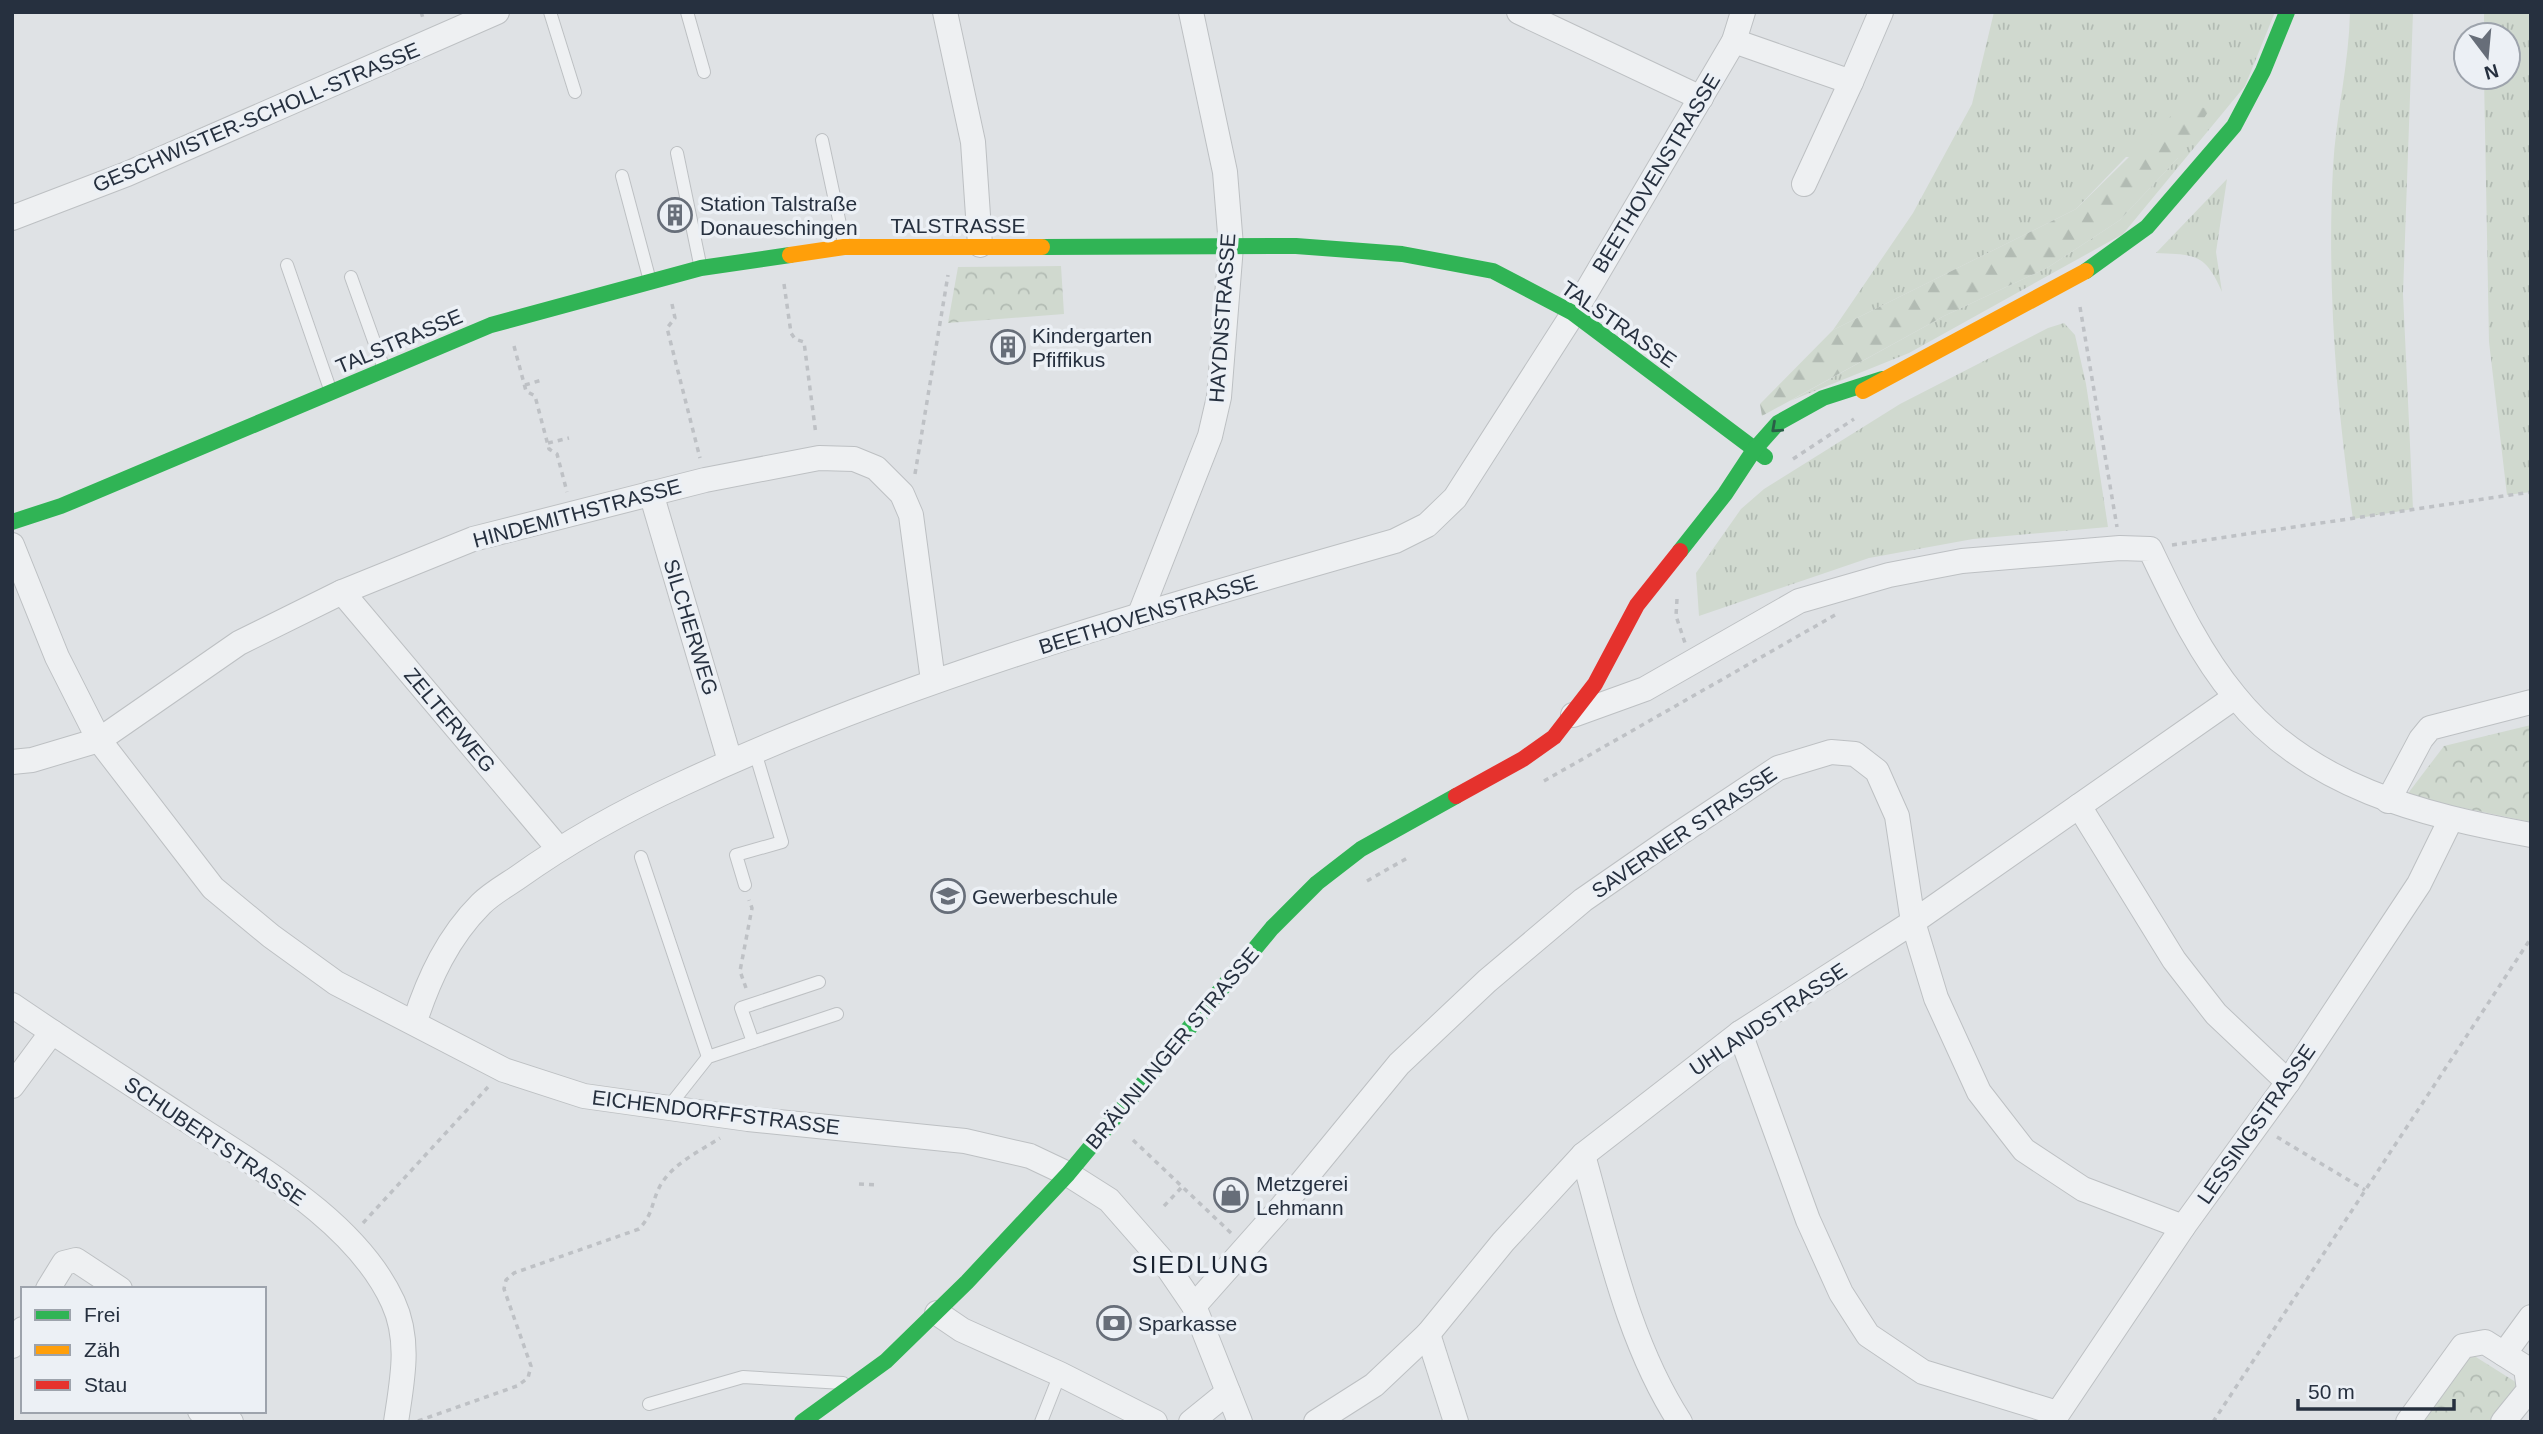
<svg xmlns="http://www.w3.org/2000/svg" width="2543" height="1434" viewBox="0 0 2543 1434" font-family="Helvetica,sans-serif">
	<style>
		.grass { fill: url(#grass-tufts) }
		.forest { fill: url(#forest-firs) }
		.park { fill: url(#park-crowns) }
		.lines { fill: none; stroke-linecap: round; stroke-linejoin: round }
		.lane-casing { stroke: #bdc0c3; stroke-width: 14 }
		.street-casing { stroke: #bdc0c3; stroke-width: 26 }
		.path { stroke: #bec1c5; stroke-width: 3.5; stroke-dasharray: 5 5; stroke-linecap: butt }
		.lane { stroke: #eef0f2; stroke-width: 12 }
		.street { stroke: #eef0f2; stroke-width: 24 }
		.fast { stroke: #30b455; stroke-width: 16 }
		.slow { stroke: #ff9f0a; stroke-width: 16 }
		.jam { stroke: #e5322d; stroke-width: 16 }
		.oneway { stroke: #2a5e47 }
		.labels { text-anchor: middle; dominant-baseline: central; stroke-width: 7; stroke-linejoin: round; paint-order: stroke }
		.street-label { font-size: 21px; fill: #26303f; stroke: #ecf0f5 }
		.poi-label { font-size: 21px; fill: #26303f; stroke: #ecf0f5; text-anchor: start }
		.quarter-label { font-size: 24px; letter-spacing: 2px; fill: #18212f; stroke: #ecf0f5 }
	</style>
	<defs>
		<pattern id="grass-tufts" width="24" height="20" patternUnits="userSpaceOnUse" patternTransform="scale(1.75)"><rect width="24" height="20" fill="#d0d9cf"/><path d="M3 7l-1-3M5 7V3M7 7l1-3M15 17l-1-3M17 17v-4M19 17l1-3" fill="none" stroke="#b2bbb3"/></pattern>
		<pattern id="forest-firs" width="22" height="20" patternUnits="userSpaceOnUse" patternTransform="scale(1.75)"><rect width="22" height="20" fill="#d0d9cf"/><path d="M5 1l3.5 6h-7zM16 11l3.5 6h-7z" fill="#b2bbb3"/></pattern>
		<pattern id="park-crowns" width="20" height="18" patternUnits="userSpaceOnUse" patternTransform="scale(1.75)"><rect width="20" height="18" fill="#d0d9cf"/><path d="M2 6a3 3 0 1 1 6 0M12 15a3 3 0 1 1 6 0" fill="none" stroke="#b2bbb3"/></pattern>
	</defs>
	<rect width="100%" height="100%" fill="#dfe2e5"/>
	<g class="grass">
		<path d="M 1994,12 L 2275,12 L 2245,86 L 2123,234 L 1909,353 L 1790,401 L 1944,316 L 2047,268 L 2120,220 L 2178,158 L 2126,157 L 2076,209 L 1833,330 L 1913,213 L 1972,104 Z"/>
		<path d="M 2350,12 L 2413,12 L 2403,294 L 2413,509 L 2353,519 C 2336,403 2327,284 2333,167 C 2336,115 2349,64 2350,12 Z"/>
		<path d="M 2484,12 L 2531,12 L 2531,492 L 2507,495 L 2489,342 L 2484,77 L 2508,77 L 2508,35 L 2484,35 Z"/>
		<path d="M 2227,179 L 2216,252 L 2222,292 C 2205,253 2196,255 2156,253 Z"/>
		<path d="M 2064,323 L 2075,335 L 2086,384 L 2108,527 L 1973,539 L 1869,558 L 1699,616 L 1696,573 L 1741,509 L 1764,489 L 1900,404 L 2048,328 Z"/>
	</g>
	<path class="forest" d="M 2183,104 L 2210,109 L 2178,158 L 2120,220 L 2047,268 L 1944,316 L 1762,416 L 1760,404 L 1833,330 L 2076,209 Z"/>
	<g class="park">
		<path d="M 1061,266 L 1064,314 L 948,323 L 958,267 Z"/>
		<path d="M 2531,725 L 2531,822 L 2406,796 L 2444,746 Z"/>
		<path d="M 2468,1352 L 2522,1386 L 2493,1422 L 2417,1422 Z"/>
	</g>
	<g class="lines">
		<g class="lane-casing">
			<g id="lane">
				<path d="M 550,12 L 575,92"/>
				<path d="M 687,12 L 704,72"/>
				<path d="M 822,140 L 844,243"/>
				<path d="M 677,153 L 700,264"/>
				<path d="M 622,176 L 650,281"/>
				<path d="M 287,265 L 330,389"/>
				<path d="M 351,277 L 383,366"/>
				<path d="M 641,857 L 708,1057"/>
				<path d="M 745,885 L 736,855 L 782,842 L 755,752"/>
				<path d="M 753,1042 L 837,1014"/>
				<path d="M 667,1109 L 708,1057 L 753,1042 L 741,1008 L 819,982"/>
				<path d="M 649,1404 L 743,1377 L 843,1383"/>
				<path d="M 1041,1422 L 1060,1374"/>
			</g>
		</g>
		<g class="street-casing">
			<g id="street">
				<path d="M 945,12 L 973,142 L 980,245"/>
				<path d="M 1519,12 L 1701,98"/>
				<path d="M 1734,41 L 1851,82 L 1881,12"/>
				<path d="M 1804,184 L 1851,82"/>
				<path d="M 12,218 L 127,174 L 497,12"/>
				<path d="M 651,493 L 730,761"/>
				<path d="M 12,545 L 57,657 L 99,740 L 213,888 L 271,936 L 336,983 L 504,1070 L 584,1096 L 748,1119 L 965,1141 L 1030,1156 L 1068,1174 L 1109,1200 L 1166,1265 L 1194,1306 L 1240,1422"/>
				<path d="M 342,592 L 558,848"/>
				<path d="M 1140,614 L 1210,436 L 1219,397 L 1231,246 L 1225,172 L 1191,12"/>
				<path d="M 1573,715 L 1645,689 L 1799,601 L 1889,575 L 1962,561 L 2120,548 L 2150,549 C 2174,599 2199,653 2235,696 C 2308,787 2422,815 2531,835"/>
				<path d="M 12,762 L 32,760 L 99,740 L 239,643 L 342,592 L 473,539 L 705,480 L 819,458 L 854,459 L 876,468 L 902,494 L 911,515 L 933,681"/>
				<path d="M 2388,801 L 2421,739 L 2430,728 L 2531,702"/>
				<path d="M 2079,806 L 2174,960 L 2216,1014 L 2288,1082"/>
				<path d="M 12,1005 C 69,1044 127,1081 185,1119 C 256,1166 356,1221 393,1302 C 411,1341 402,1381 396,1422"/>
				<path d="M 415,1021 C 429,978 448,937 481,904 C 491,894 505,886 517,878 C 570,840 625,810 684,783 C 911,677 1154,610 1395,541 L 1427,525 L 1455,498 L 1578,306 L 1734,41 L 1743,12"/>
				<path d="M 1740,1033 L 1808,1220 L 1841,1293 L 1868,1335 L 1923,1372 L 2057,1413"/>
				<path d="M 12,1086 L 52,1032"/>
				<path d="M 1583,1155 C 1608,1244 1629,1344 1680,1422"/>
				<path d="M 48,1289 L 64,1263 L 76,1260 L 120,1289"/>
				<path d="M 1194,1306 L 1280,1209 L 1399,1064 L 1487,981 L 1583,900 L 1671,839 L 1778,768 L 1831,752 L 1855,754 L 1877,771 L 1897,816 L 1913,922 L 1936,998 L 1979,1092 L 2024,1150 L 2083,1189 L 2183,1227"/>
				<path d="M 937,1313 L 962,1330 L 1060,1374 L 1155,1422"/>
				<path d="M 1428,1334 L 1456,1422"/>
				<path d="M 12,1346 L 23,1329"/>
				<path d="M 2504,1354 L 2531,1317"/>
				<path d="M 200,1411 L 231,1422"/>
				<path d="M 1191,1422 L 1228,1392"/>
				<path d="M 1316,1422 L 1374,1385 L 1428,1334 L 1503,1242 L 1583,1155 L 1740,1033 L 1913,922 L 2235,697"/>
				<path d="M 2052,1422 L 2183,1227 L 2288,1082 L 2419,884 L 2450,821"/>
				<path d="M 2408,1422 L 2463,1346 L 2485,1342 L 2526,1368 L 2529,1390 L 2503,1422"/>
			</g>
		</g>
		<g class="path">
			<path d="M 421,12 L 424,21"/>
			<path d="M 784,284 L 791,333 L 795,339 L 804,342 L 816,435"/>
			<path d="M 672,304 L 675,318 L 667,328 L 700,458"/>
			<path d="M 2080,307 L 2117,527"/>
			<path d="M 514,346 L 526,391 L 535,396 L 549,449 L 557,454 L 567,492"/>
			<path d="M 525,385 L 542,380"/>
			<path d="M 548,443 L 569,438"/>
			<path d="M 1793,459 L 1854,419"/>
			<path d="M 915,474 L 948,275"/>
			<path d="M 2172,545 L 2531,492"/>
			<path d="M 1677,599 L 1676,616 L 1685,643"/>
			<path d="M 1544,781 L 1835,615"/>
			<path d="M 1367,881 L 1409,857"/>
			<path d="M 746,988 L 740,971 L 752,908 L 749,900"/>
			<path d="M 2277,1137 L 2365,1190"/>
			<path d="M 1133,1140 L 1231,1233"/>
			<path d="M 859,1184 L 877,1185"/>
			<path d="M 1164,1206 L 1181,1188"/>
			<path d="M 363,1223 L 488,1087"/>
			<path d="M 418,1421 L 517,1386 L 528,1378 L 531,1366 L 504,1289 L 506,1280 L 514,1273 L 639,1229 C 654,1213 651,1203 660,1186 C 672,1164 700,1151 720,1138"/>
			<path d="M 2213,1422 L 2531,938"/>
		</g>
		<use href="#lane" class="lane"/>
		<use href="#street" class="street"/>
		<g class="fast">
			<path d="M 1042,247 L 1296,246 L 1402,254 L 1493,271 L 1573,313 L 1765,457"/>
			<path d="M 2086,271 L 2147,227 L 2234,126 L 2263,71 L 2287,12"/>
			<path d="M 12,522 L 61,506 L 491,325 L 701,268 L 790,255"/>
			<path d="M 1680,551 L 1725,494 L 1754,450 L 1778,423 L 1823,398 L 1882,379"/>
			<path d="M 802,1422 L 886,1361 L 967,1282 L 1068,1174 L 1272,928 L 1317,883 L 1361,849 L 1456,796"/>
		</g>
		<g class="slow">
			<path d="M 790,255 L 844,247 L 1042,247"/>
			<path d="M 1863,391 L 2086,271"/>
		</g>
		<path class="jam" d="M 1456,796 L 1523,759 L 1554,737 L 1595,684 L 1637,605 L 1680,551"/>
	</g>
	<defs><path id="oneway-chevron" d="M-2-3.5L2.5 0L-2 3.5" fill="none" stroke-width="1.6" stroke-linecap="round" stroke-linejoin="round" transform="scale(1.75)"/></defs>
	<use class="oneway" href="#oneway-chevron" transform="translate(1776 428) rotate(138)"/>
	<defs>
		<g id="building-ring" transform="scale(1.75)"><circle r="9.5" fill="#ecf0f5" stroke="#676e79" stroke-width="1.5"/><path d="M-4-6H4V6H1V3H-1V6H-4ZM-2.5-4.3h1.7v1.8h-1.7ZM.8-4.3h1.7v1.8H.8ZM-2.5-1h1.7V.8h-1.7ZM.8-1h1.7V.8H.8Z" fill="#676e79"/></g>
		<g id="school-ring" transform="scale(1.75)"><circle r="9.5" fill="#ecf0f5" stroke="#676e79" stroke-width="1.5"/><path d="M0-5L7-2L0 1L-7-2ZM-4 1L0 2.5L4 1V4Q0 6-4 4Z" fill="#676e79"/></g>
		<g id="shop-ring" transform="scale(1.75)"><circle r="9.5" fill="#ecf0f5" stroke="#676e79" stroke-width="1.5"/><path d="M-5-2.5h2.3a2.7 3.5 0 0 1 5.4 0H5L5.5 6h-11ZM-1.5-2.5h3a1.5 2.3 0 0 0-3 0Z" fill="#676e79"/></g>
		<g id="bank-ring" transform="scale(1.75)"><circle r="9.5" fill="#ecf0f5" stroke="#676e79" stroke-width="1.5"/><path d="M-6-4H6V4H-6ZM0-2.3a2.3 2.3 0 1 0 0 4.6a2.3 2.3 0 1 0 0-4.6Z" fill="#676e79"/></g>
	</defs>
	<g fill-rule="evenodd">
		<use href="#building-ring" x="675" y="215"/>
		<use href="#building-ring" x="1008" y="347"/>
		<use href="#school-ring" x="948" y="896"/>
		<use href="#shop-ring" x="1231" y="1195"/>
		<use href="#bank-ring" x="1114" y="1323"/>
	</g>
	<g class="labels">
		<g class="street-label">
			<text transform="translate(256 117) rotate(-23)">GESCHWISTER-SCHOLL-STRASSE</text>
			<text transform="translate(1656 173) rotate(-59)">BEETHOVENSTRASSE</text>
			<text x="958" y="225">TALSTRASSE</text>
			<text transform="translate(1222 318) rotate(-86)">HAYDNSTRASSE</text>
			<text transform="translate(1619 324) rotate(35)">TALSTRASSE</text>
			<text transform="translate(399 341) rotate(-23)">TALSTRASSE</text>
			<text transform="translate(577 513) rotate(-15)">HINDEMITHSTRASSE</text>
			<text transform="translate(1148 614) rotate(-17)">BEETHOVENSTRASSE</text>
			<text transform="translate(691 627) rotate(73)">SILCHERWEG</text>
			<text transform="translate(450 720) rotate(50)">ZELTERWEG</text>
			<text transform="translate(1684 832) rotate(-34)">SAVERNER STRASSE</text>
			<text transform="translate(1768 1019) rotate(-34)">UHLANDSTRASSE</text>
			<text transform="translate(1172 1048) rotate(-50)">BRÄUNLINGER STRASSE</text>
			<text transform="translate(716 1112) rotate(7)">EICHENDORFFSTRASSE</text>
			<text transform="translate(2256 1124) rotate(-55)">LESSINGSTRASSE</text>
			<text transform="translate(215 1141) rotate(34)">SCHUBERTSTRASSE</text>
		</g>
		<g class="poi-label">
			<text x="700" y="203">Station Talstraße<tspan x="700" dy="24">Donaueschingen</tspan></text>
			<text x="1032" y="335">Kindergarten<tspan x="1032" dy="24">Pfiffikus</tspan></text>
			<text x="972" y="896">Gewerbeschule</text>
			<text x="1256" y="1183">Metzgerei<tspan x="1256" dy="24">Lehmann</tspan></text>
			<text x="1138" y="1323">Sparkasse</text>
		</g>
		<g class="quarter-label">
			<text x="1201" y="1264">SIEDLUNG</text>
		</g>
	</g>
	<rect width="2543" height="1434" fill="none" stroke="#26303f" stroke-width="28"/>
	<rect x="21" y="1287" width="245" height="126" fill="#ecf0f5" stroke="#9da3ac" stroke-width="2"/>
	<rect x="35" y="1310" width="35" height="10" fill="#30b455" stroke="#9da3ac" stroke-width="2"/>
	<text x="84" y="1322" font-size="21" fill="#26303f">Frei</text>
	<rect x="35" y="1345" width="35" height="10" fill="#ff9f0a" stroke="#9da3ac" stroke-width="2"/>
	<text x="84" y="1357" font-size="21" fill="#26303f">Zäh</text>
	<rect x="35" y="1380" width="35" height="10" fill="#e5322d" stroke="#9da3ac" stroke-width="2"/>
	<text x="84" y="1392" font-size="21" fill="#26303f">Stau</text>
	<g transform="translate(2487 56) rotate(164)"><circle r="33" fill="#ecf0f5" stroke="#9da3ac" stroke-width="2"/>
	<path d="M0-5L12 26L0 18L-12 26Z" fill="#676e79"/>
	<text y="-10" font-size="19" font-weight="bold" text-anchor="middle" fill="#26303f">N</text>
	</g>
	<path d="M2298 1399v10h156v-10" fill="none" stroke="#26303f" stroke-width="3.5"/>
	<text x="2308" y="1399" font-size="21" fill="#26303f" stroke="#ecf0f5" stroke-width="5" paint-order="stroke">50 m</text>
</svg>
